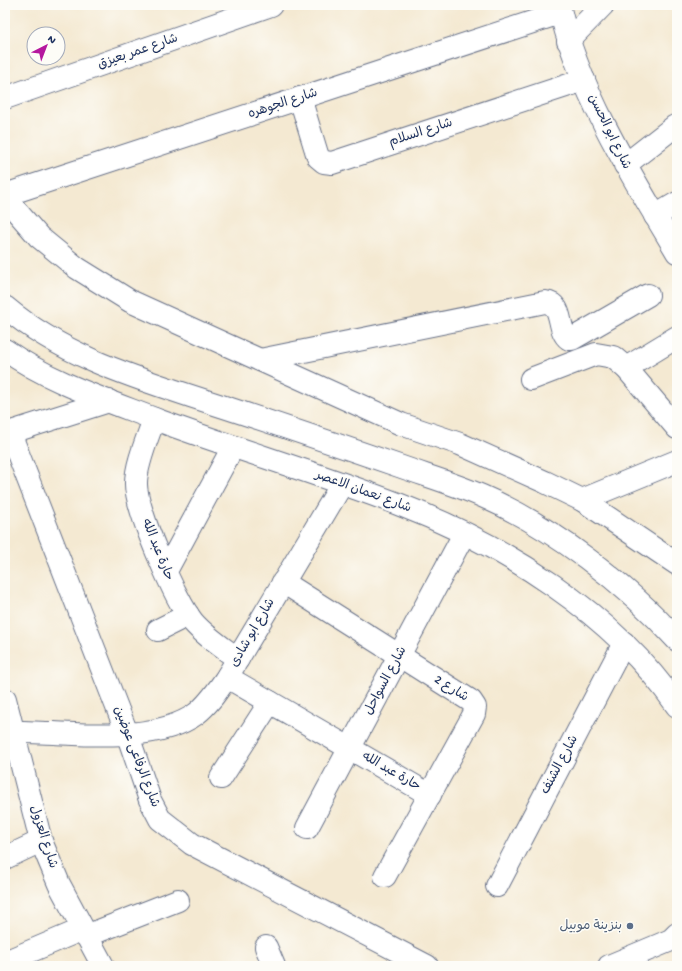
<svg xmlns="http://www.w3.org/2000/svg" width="682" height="971" viewBox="0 0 682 971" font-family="'Gochi Hand','Playpen Sans Arabic',sans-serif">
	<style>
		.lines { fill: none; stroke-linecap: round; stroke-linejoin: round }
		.street-casing { stroke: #677087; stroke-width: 24 }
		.secondary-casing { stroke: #677087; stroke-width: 24 }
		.primary-casing { stroke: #677087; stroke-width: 24 }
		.street { stroke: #fff; stroke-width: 22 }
		.secondary { stroke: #fff; stroke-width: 22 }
		.primary { stroke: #fff; stroke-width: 22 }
		.service-dot { fill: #5c6f8a; stroke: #fdfcf7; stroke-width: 1.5 }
		.labels { text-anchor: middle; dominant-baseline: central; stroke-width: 3; stroke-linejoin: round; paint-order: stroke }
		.street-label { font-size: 13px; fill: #1b2f5e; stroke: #fdfcf7 }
		.service-label { font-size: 13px; fill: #4e5e75; stroke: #fdfcf7; text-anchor: end }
	</style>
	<rect width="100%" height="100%" fill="#fdfcf7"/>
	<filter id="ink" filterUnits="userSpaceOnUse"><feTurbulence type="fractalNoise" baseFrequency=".025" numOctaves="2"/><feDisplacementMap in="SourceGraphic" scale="8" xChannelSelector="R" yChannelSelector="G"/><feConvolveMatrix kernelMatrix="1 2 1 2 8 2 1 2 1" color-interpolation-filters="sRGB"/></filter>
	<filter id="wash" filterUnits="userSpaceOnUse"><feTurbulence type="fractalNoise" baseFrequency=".012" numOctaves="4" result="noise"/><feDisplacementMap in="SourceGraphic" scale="16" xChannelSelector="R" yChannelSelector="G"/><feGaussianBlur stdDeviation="0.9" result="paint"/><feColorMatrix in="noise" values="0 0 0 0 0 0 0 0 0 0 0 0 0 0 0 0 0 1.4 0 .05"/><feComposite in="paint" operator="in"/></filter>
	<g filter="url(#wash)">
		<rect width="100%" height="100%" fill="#f4e9d2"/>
	</g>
	<g filter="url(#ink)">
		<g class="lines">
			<g class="street-casing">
				<g id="street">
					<path d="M 559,5 C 578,90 632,177 677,252"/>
					<path d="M 568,41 L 603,5"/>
					<path d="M 5,98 L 271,5"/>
					<path d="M 300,98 L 318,157 L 324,162 L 332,163 L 584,80"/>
					<path d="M 625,165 L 675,126"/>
					<path d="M 5,195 L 560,13"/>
					<path d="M 655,216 L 677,203"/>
					<path d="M 260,360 L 545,302 C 565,304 556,330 569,339 L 572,339 L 648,295"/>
					<path d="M 626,368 L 677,337"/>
					<path d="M 531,379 L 596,354 L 613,357 L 626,368 L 677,428"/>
					<path d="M 154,419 C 148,437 136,464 136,483 C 135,508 176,602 193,622 C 206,637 222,647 238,659"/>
					<path d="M 10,433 L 127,733 L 150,800 L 160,819 L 192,844 L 427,966"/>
					<path d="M 5,434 L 109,401"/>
					<path d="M 582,500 L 677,461"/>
					<path d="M 166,571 L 233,447"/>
					<path d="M 283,582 L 471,701 L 475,707 L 474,714 L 385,876"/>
					<path d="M 158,630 L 188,615"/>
					<path d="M 227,677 L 430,795"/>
					<path d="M 5,699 L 41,841 L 59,884 L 103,966"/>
					<path d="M 5,732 C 21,731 38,733 54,733 C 97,735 160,740 196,714 C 209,704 218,690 227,677 L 342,484"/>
					<path d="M 221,778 L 270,702"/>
					<path d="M 307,828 L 464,534"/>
					<path d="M 5,858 L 41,841"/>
					<path d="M 497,886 L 624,643"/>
					<path d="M 86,936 L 178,900"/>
					<path d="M 266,947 L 274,966"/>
					<path d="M 5,962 L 83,929"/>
				</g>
			</g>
			<g class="secondary-casing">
				<g id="secondary">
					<path d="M 5,198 L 39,237 L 77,268 L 130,301 L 401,424 L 460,444 L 545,482 L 582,500 L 677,564"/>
					<path d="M 5,307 C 67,359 140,379 215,404 C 277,424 338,445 399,466 C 427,476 455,484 482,496 C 551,526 627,584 677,640"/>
					<path d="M 5,350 C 52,383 106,400 160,421 C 239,450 320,474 398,504 C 503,544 613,613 677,706"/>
				</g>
			</g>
			<g class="primary-casing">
				<path id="primary" d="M 609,966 L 671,940 L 677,934"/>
			</g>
			<use href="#street" class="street"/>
			<use href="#secondary" class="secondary"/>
			<use href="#primary" class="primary"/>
		</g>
	</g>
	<circle class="service-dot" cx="630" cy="926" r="4"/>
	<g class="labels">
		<g class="street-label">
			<text transform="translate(138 52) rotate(-19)">شارع عمر بعيزق</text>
			<text transform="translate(283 104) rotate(-18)">شارع الجوهره</text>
			<text transform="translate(609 132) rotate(64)">شارع ابو الحسن</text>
			<text transform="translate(421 133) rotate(-18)">شارع السلام</text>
			<text transform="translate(363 492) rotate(20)">شارع نعمان الاعصر</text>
			<text transform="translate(157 550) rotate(68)">حارة عبد الله</text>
			<text transform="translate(253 633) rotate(-60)">شارع ابو شادى</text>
			<text transform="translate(386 681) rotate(-62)">شارع السواحل</text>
			<text transform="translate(451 689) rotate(33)">شارع 2</text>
			<text transform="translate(136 757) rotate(69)">شارع الرفاعى عوضين</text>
			<text transform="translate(560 765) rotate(-62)">شارع الشنف</text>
			<text transform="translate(391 772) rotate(30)">حارة عبد الله</text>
			<text transform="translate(43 837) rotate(72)">شارع العزول</text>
		</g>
		<g class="service-label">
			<text x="622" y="926">بنزينة موبيل</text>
		</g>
	</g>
	<rect width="682" height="971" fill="none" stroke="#fdfcf7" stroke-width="20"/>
	<g transform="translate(46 46) rotate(42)"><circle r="19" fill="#fdfcf7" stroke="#a3aaba"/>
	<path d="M0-3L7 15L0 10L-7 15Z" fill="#b5179e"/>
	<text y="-6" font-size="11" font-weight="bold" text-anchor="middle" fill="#1b2f5e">N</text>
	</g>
</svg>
